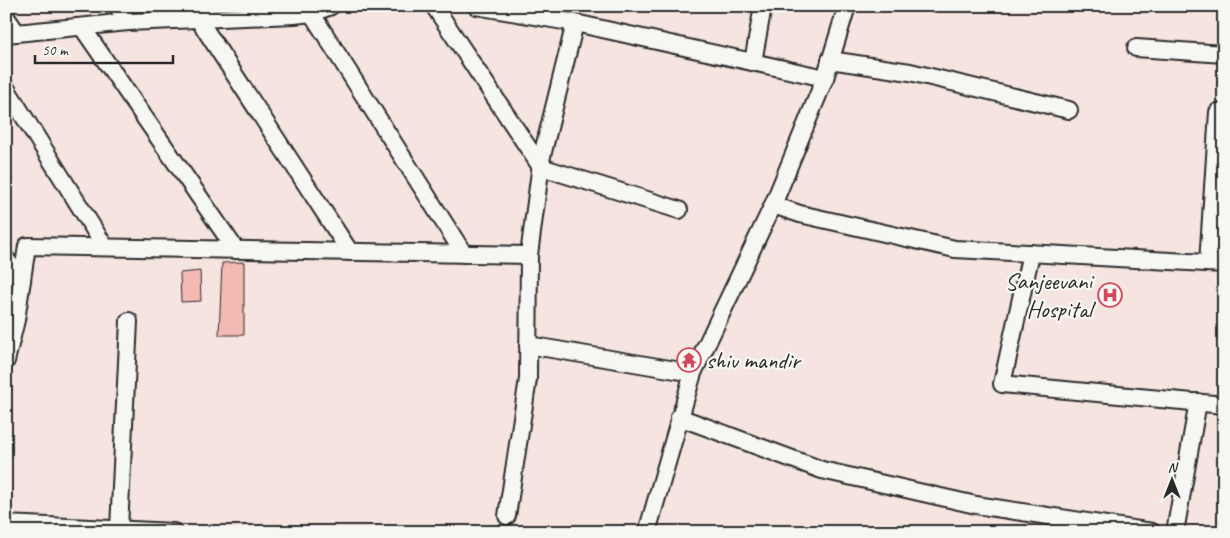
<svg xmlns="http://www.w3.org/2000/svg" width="1230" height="538" viewBox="0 0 1230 538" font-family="Caveat,sans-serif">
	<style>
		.building { fill: #f4b9b2; stroke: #2b2b2b }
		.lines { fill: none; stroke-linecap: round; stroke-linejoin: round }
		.street-casing { stroke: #2b2b2b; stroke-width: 20 }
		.street { stroke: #f6f6f2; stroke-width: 16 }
		.labels { text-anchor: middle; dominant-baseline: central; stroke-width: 4.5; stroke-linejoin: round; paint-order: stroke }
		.poi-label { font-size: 24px; fill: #2b2b2b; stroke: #f6f6f2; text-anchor: end }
	</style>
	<rect width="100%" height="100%" fill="#f5e4df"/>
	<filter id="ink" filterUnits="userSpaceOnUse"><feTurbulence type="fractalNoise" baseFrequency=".02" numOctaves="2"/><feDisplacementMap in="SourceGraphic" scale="10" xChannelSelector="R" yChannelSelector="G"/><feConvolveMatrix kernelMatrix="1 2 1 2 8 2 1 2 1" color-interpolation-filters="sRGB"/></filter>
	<g filter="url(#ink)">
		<g class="building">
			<path d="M 244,262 L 244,335 L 219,335 L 222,263 Z"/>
			<path d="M 200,271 L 201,301 L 181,302 L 180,273 Z"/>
		</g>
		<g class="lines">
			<g class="street-casing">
				<g id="street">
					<path d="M 117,6 L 128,22"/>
					<path d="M 206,6 L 199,20 L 350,252"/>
					<path d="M 307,6 L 464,254"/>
					<path d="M 434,6 L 541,167 L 679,210"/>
					<path d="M 476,6 L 575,23 L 825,78"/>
					<path d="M 6,17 L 17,33"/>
					<path d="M 82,27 L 236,250"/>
					<path d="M 6,34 L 128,22 L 294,15 L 312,13 L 331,6"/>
					<path d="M 1136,48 L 1224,54"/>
					<path d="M 830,60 L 910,72 L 1069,110"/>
					<path d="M 753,62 L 763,6"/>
					<path d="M 6,88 L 105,247"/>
					<path d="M 773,205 L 800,214 L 955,249 L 1224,264"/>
					<path d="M 1031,253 L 1002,384 L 1224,405"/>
					<path d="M 6,259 L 22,281"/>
					<path d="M 1208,263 L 1218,112"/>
					<path d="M 528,345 L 693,373"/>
					<path d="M 6,361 L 16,320 L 27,246 L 529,255 L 542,156 L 575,23"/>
					<path d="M 679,417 L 822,470 L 976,505 L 1152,532"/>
					<path d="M 507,516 L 528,379 L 529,255"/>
					<path d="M 6,524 L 174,532"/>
					<path d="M 119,529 L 129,321"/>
					<path d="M 647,532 L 693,373 L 773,205 L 825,78 L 847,6"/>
					<path d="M 1175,532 L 1198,402"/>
				</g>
			</g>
			<use href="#street" class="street"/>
		</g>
	</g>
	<defs>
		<g id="hospital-ring" transform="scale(1.25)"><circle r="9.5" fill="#f6f6f2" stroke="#d1495b" stroke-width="1.5"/><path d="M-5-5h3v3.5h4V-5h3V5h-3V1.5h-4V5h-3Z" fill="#d1495b"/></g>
		<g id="temple-ring" transform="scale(1.25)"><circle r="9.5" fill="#f6f6f2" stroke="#d1495b" stroke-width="1.5"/><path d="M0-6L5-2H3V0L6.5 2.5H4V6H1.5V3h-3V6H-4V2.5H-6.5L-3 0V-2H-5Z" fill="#d1495b"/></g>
	</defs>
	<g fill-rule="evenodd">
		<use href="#hospital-ring" x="1110" y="295"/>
		<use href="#temple-ring" x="689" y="360"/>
	</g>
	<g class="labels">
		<g class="poi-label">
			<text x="1092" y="281">Sanjeevani<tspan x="1092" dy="28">Hospital</tspan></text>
			<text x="706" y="360" text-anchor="start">shiv mandir</text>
		</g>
	</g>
	<rect width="1230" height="538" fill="none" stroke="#f6f6f2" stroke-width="25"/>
	<rect x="12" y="12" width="1205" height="513" fill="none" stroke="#2b2b2b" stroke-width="2" filter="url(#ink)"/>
	<g transform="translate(1172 480)" stroke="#f6f6f2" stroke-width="4" paint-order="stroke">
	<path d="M0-4L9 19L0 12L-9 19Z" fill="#2b2b2b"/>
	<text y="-8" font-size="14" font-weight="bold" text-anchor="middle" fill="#2b2b2b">N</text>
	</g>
	<path d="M35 55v8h138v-8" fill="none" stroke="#2b2b2b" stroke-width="2.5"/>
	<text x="42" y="55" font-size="15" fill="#2b2b2b" stroke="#f6f6f2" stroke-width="4" paint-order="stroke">50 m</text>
</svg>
